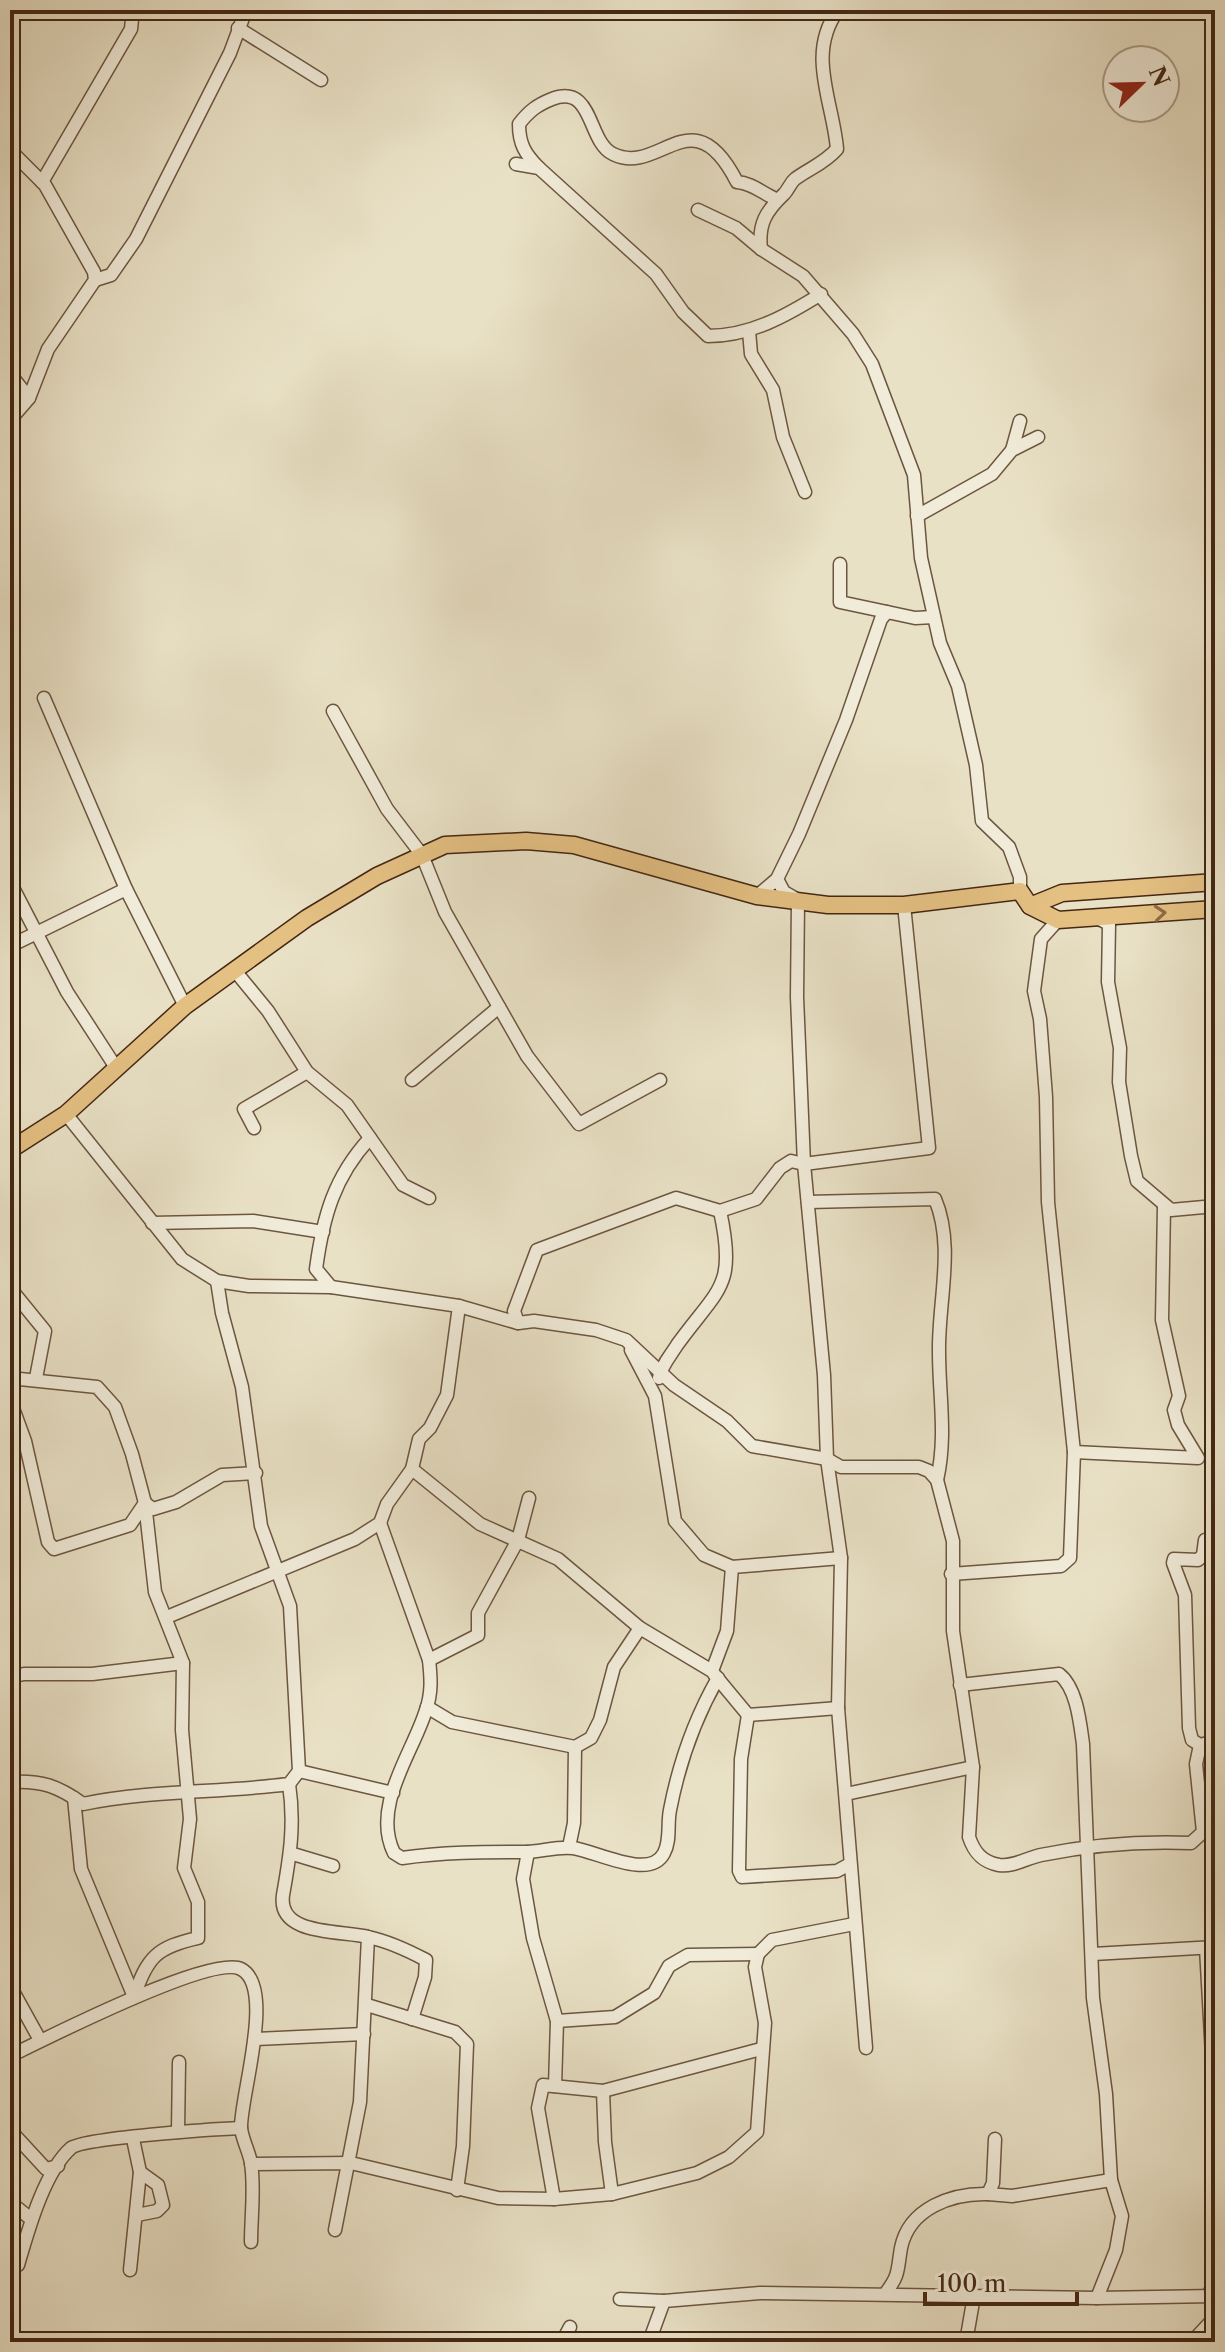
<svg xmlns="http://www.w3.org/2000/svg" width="1225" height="2352" viewBox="0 0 1225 2352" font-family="'Libre Caslon Text',serif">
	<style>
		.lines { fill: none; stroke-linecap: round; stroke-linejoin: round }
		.minor-casing { stroke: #6d5640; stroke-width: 15 }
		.major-casing { stroke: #442713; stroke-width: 19 }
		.minor { stroke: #f1ecda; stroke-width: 12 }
		.major { stroke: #e4c083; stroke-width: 16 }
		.oneway { stroke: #8c6c45 }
	</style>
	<rect width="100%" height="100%" fill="#e9e1c6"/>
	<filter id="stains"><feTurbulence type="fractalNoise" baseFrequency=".0025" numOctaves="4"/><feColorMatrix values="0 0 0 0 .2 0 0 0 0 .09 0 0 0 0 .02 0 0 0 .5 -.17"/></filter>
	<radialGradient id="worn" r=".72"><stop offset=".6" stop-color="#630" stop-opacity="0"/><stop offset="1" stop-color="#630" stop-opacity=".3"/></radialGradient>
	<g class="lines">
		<g class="minor-casing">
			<g id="minor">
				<path d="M 64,10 L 134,10"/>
				<path d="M 10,11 L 14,10"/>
				<path d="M 238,28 L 321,80"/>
				<path d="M 10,150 L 45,185 L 94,272 L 95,280 L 48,349 L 29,398 L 10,420"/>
				<path d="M 516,164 L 539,168 L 656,274 L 683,312 L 708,336 C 750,336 786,316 821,294"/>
				<path d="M 539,168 C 525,154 519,144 519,124 C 529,111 537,105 552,99 C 594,83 587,142 613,154 C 660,177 692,94 737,182 C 752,183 762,193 776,199"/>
				<path d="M 42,182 L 131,29 L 133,10"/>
				<path d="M 698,210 L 736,228 L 761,249 L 803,276 L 853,334 L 872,364 L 914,475 L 921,558 L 940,643 L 958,686 L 976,765 L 982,821 L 1009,847 L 1020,877 L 1020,891"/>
				<path d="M 761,249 C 758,224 766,211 784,194 C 789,189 790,183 795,179 C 810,168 825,163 837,149 C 833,101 806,54 838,10"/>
				<path d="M 95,280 L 111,275 L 136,239 L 230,53 L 246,10"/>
				<path d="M 749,331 L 751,354 L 773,390 L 783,437 L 805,492"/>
				<path d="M 10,374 L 29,398"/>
				<path d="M 1012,450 L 1020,421"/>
				<path d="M 917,516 L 992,474 L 1012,450 L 1038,437"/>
				<path d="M 840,564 L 840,602 L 887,612"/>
				<path d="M 44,698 L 126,889"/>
				<path d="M 333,711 L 387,809 L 422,855 L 445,912 L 527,1056 L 579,1124 L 660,1080"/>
				<path d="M 777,879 L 784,892 L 798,900 L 797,997 L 804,1164 L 824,1375 L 827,1459 L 841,1558 L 838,1708 L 866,2048"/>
				<path d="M 10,882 L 67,992 L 115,1066"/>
				<path d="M 757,896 L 777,879 L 799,834 L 846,720 L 881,619 L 887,612 L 915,618 L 934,617"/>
				<path d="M 1097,918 L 1109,924 L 1108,982 L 1120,1048 L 1119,1082 L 1131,1156 L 1137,1181 L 1171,1210 L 1215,1206"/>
				<path d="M 10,946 L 126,889 L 185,1006"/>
				<path d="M 236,972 L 268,1011 L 307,1072 L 347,1105 L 403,1185 L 429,1198"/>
				<path d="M 412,1080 L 499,1007"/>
				<path d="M 66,1114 L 182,1259 L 217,1281 L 249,1286 L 331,1287 L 459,1306 L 447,1395 L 430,1428 L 419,1439 L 412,1469 L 480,1524 L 558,1559 L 640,1628 L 712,1671 L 727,1631 L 732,1567 L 841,1558"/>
				<path d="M 254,1128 L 244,1109 L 307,1072"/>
				<path d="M 808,1202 L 935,1199 C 955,1246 938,1302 939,1352 C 939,1396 947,1436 937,1480"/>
				<path d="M 152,1223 L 253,1221 L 323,1232"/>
				<path d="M 331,1287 L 316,1269 C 323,1217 334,1177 370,1138"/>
				<path d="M 10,1288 L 45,1331 L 36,1378"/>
				<path d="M 459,1306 L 518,1323 L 534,1321 L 596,1330 L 626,1340 L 674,1385 L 727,1421 L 752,1446 L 827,1459 L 841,1467 L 919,1467 L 929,1471 L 937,1480 L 953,1541 L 953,1631 L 973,1767 L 969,1837 C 974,1852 982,1862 999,1865 C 1014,1867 1026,1858 1041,1855 C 1090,1845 1141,1841 1191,1843 L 1203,1832 L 1196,1764 L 1200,1745"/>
				<path d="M 518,1323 L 514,1311 L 537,1250 L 676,1198 L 720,1211 L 756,1199 L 780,1168 L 791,1161 L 804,1164 L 929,1148 L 904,905"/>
				<path d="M 631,1350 L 655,1396 L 675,1521 L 704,1555 L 732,1567"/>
				<path d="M 10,1378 L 97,1387 L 115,1407 L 132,1454 L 145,1503 L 155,1592 L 183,1663 L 182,1730 L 190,1819 L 184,1868 L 198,1902 L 198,1938 C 157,1947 147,1957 134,1997"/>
				<path d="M 659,1378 C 661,1366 671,1355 677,1345 C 718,1288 737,1288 720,1211"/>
				<path d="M 10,1400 L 25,1441 L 48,1542 L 54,1549 L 130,1525 L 145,1503 L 153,1509 L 176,1502 L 222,1475 L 256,1473"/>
				<path d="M 1074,1452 L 1198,1458 L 1178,1425 L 1174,1410 L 1179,1396 L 1162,1320 L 1164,1206"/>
				<path d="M 380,1523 L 429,1660 C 431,1678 432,1693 426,1710 C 413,1753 371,1806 394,1853 L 402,1858 C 443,1852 482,1852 524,1852 C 540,1852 557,1846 573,1848 C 596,1851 650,1881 664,1853 C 671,1840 667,1824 670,1810 C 679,1763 694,1720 718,1678"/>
				<path d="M 1205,1540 L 1203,1555 L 1198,1560 L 1174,1559 L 1173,1563 L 1185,1595 L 1189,1728 L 1192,1740 L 1200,1745 L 1215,1741"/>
				<path d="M 951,1574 L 1061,1566 L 1070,1558 L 1074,1452 L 1048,1202 L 1046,1097 L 1040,1019 L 1034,991 L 1041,939 L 1058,920"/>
				<path d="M 167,1617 L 355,1539 L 380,1523 L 387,1504 L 412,1469"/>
				<path d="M 429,1660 L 478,1635 L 478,1613 L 518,1540 L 529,1498"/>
				<path d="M 714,1674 L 748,1715 L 838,1708"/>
				<path d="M 10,1677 L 24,1674 L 92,1674 L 183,1663"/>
				<path d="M 960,1685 L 1059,1674 C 1077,1688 1080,1723 1083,1744 L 1093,1998 L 1106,2094 L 1111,2180 L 1122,2216 L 1116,2250 L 1097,2298 L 1215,2296"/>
				<path d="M 427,1707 L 452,1722 L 575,1747 L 591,1738 L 600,1720 L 614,1667 L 640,1628"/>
				<path d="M 748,1715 L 741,1759 L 739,1871 L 742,1877 L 837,1871 L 848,1865"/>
				<path d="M 299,1771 L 393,1793"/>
				<path d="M 10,1782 C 41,1780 58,1786 83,1804 C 151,1790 220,1793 289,1784 L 299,1771 L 290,1606 L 261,1526 L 242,1387 L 222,1313 L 217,1281"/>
				<path d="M 289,1784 C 295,1824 290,1856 283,1895 C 277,1937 344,1930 368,1937 C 387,1941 409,1951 426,1960 L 425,1977 L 412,2019"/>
				<path d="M 846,1794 L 973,1767"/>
				<path d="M 74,1798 L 81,1869 L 134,1997"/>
				<path d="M 569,1847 L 574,1823 L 575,1747"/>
				<path d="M 528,1852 L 523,1879 L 533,1938 L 557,2021 L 555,2086"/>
				<path d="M 293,1854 L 333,1866"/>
				<path d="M 1206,1948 L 1215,2109"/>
				<path d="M 1093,1954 L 1215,1947"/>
				<path d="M 10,1986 L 40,2040"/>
				<path d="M 367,2005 L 455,2032 L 467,2044 L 463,2146 L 457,2190"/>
				<path d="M 557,2021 L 615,2017 L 654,1993 L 669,1966 L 688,1955 L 758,1954"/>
				<path d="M 256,2039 L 364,2034"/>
				<path d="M 10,2056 C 45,2039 212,1954 241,1969 C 276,1987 240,2097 241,2128 C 242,2139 249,2151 251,2163 C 255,2188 251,2217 251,2242"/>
				<path d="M 603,2091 L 605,2142 L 612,2194"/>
				<path d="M 10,2130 L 46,2169 L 58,2166"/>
				<path d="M 178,2132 L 179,2062"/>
				<path d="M 995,2139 L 993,2183 L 988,2194 L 1012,2196 L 1111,2180"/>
				<path d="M 251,2164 L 351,2163 L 498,2198 L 554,2199 L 612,2194 L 697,2173 L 729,2157 L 757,2132 L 765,2023 L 755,1967 L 758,1954 L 772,1940 L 854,1924"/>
				<path d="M 554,2199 L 538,2108 L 543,2085 L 603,2091 L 761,2049"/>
				<path d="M 10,2202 L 31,2219"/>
				<path d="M 137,2215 L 157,2211 L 163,2205 L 158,2185 L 140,2172"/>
				<path d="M 335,2230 L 360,2102 L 368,1937"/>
				<path d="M 10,2262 L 18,2265 C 28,2231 44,2172 71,2148 C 83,2138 216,2129 241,2128"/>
				<path d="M 130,2270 L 140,2172 L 133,2139"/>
				<path d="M 885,2294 C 900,2274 897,2271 901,2248 C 909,2208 952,2193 988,2194"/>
				<path d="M 1209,2295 L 1215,2278"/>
				<path d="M 620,2299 L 664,2301"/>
				<path d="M 562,2342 L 570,2327"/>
				<path d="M 649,2342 L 664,2301 L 760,2293 L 1097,2298"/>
				<path d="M 966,2342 L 974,2296"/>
				<path d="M 1192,2342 L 1215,2317"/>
			</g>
		</g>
		<g class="major-casing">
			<g id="major">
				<path d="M 1030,906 L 1062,893 L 1215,882"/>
				<path d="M 10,1150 L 66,1114 L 185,1006 L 307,918 L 377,876 L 445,845 L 526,841 L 574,845 L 757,896 L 828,905 L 904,905 L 1020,891 L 1030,906 L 1058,920 L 1215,909"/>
			</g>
		</g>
		<use href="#minor" class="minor"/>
		<use href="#major" class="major"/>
	</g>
	<defs><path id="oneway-chevron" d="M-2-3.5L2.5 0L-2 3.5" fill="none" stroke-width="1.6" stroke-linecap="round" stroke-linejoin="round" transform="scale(2)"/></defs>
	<use class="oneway" href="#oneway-chevron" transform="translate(1160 913) rotate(-5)"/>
	<rect width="1225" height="2352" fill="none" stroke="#e9e1c6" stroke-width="40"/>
	<rect x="12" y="12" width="1201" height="2328" fill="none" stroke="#442713" stroke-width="4"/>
	<rect x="20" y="20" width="1185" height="2312" fill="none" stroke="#442713" stroke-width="2"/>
	<g transform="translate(1141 84) rotate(67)"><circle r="38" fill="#f1ecda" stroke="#ac9d8a" stroke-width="2"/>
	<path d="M0-6L14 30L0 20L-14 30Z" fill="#8f2418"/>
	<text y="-12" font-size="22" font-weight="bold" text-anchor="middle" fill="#442713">N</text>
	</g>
	<path d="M925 2292v12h152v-12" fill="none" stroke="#442713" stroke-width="4"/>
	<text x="937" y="2292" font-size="24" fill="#442713" stroke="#f1ecda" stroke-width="6" paint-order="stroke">100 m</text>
	<rect width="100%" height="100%" filter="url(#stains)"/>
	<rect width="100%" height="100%" fill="url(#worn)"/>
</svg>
